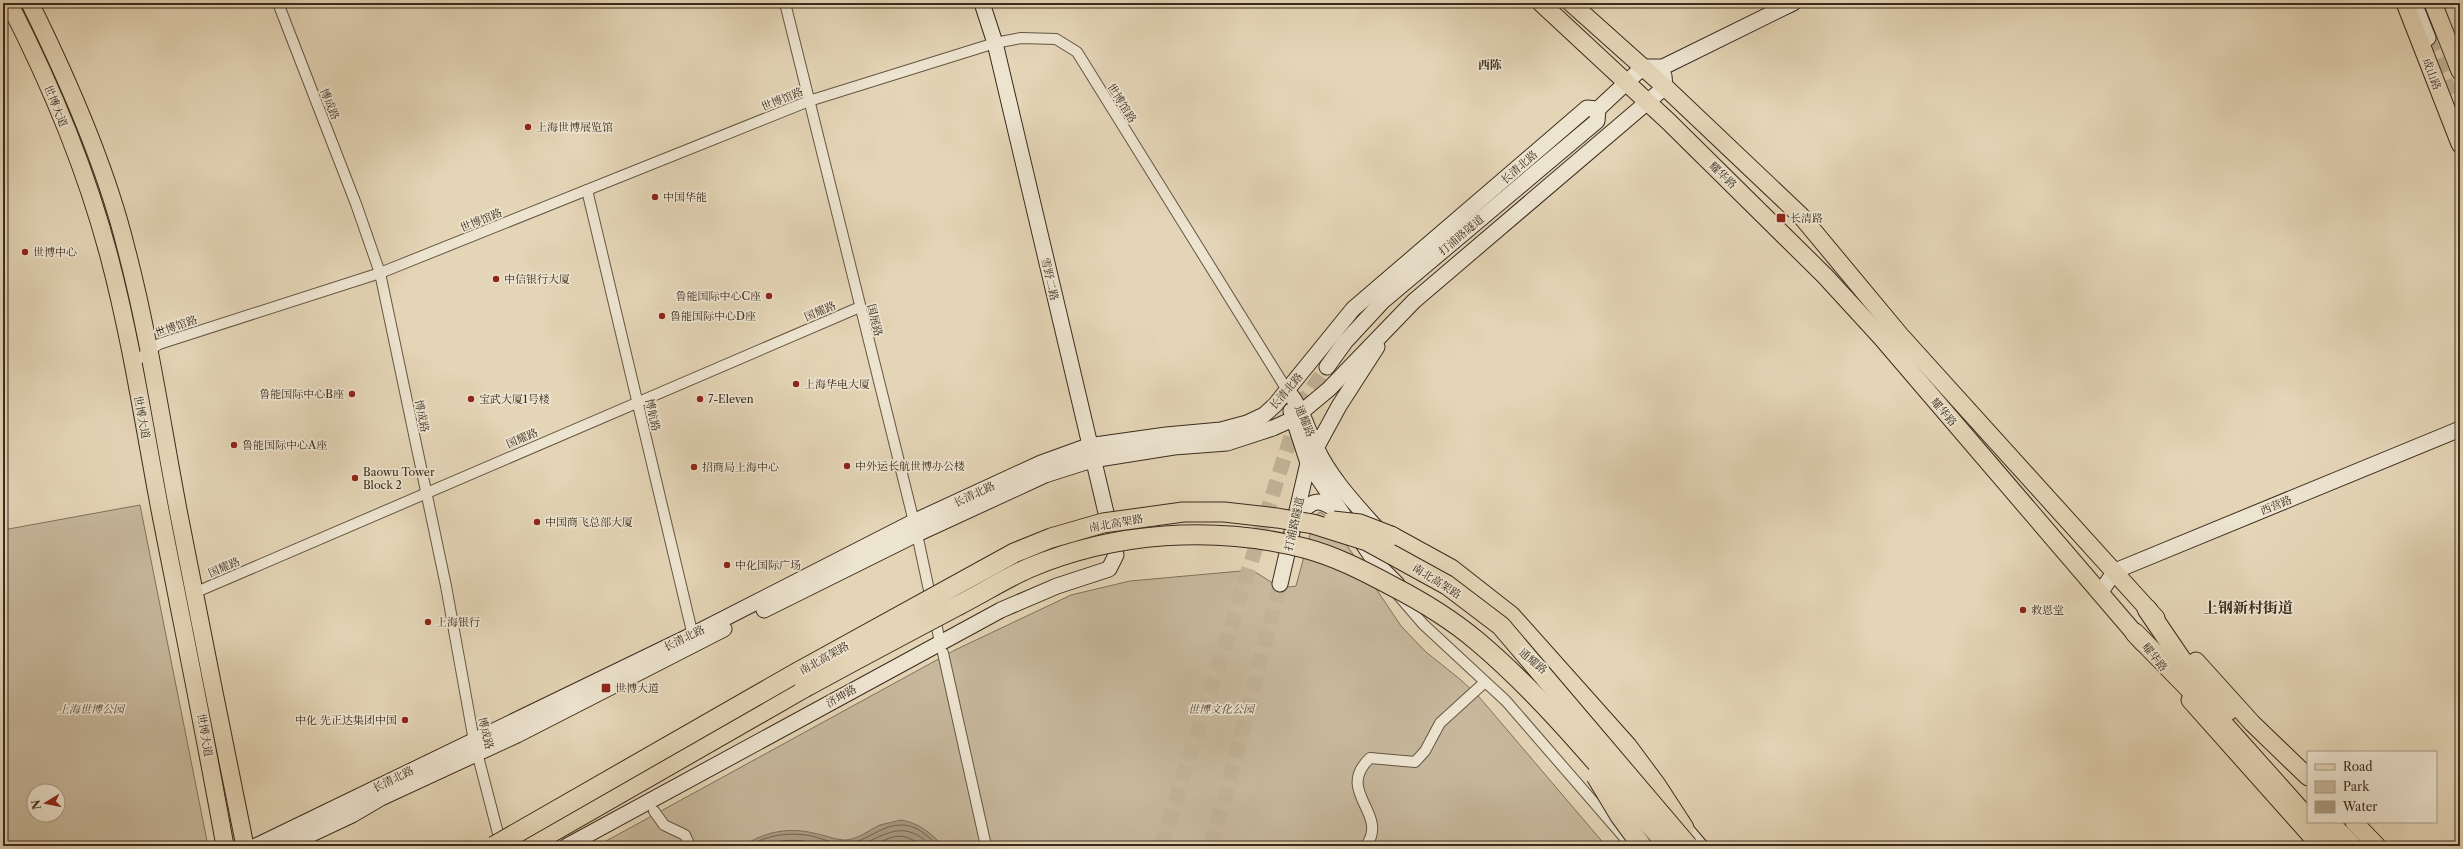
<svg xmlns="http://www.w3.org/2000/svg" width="2463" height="849" viewBox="0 0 2463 849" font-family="'Libre Caslon Text','Noto Serif SC',serif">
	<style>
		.green { fill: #c7b89c; stroke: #81725c; fill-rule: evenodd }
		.water { fill: #ab9b82; stroke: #7e6e5a }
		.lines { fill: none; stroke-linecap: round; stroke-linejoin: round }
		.shore { stroke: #736350; stroke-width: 1 }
		.secondary-tunnel { stroke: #c2b397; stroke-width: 15; stroke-dasharray: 15 8; stroke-linecap: butt }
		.street-casing { stroke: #655643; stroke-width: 12 }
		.secondary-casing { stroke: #3b2b1d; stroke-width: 17 }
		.primary-casing { stroke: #3b2b1d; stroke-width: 19 }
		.highway-casing { stroke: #3b2b1d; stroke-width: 21 }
		.street { stroke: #ede4d0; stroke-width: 10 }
		.secondary { stroke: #ede4d0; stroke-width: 15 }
		.primary { stroke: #e4d5b6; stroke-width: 17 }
		.highway { stroke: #e4d5b6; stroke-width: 19 }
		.highway-bridge-casing { stroke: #3b2b1d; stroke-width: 21; stroke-linecap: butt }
		.highway-bridge { stroke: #e4d5b6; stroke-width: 19 }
		.poi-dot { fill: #8f2418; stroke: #ede4d0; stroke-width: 1.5 }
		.labels { text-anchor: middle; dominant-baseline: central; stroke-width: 3.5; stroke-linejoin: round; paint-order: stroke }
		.street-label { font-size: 11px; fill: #3b2b1d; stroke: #ede4d0 }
		.poi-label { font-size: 11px; fill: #3b2b1d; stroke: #ede4d0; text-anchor: start }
		.park-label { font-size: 11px; font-style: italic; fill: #574736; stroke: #ede4d0 }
		.neighbourhood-label { font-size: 12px; font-weight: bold; fill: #3b2b1d; stroke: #ede4d0 }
		.district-label { font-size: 15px; font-weight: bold; fill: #3b2b1d; stroke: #ede4d0 }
	</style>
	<rect width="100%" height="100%" fill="#e4d5b6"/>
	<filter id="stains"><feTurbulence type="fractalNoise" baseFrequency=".005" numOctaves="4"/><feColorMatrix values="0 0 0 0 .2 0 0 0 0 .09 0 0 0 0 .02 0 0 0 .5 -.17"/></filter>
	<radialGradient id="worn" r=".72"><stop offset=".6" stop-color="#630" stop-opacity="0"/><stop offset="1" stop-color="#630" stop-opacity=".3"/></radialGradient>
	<g class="green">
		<path d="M 140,505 L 208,846 L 3,846 L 3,530 ZM 34,791 L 58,791 L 58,815 L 34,815 Z"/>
		<path d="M 1320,512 L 1328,517 L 1401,626 L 1426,652 L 1461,680 L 1480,698 L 1606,846 L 597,846 L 955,650 L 1071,595 L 1130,581 L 1252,570 L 1271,582 L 1290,587 L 1296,586 L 1315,516 Z"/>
	</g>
	<path class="water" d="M 901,820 C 919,823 931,833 943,846 L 743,846 C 764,832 788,827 813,833 C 825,835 835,840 846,840 C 859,839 869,830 880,825 C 887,823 894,822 901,820 Z"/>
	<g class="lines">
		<g class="shore">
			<path d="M 750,846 C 768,834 791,832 812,836 C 824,839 835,845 848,843 C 867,842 882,824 902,825 C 917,825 928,836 938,846"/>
			<path d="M 759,846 C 782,838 803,839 827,846"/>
			<path d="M 860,846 C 888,832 906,820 931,846"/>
			<path d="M 873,846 C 893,835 903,831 922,846"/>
		</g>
		<g class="secondary-tunnel">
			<path d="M 2428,38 L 2460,117"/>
			<path d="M 1161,846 L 1301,405 L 1327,367"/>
			<path d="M 1210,846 L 1224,802 L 1280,584"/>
		</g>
		<g class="street-casing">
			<g id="street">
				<path d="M 278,3 L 356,204 L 380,273 L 446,586 L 474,741 L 501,845"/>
				<path d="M 785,3 L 917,534 L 940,642"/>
				<path d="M 587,190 L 694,640"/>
				<path d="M 132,364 L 159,344 L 380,273 L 809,101 L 995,43 L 1021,38 L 1056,39 L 1077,52 L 1287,390"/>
				<path d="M 194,593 L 860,307"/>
				<path d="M 1398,595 L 1423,624 L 1506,701 L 1629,843"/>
				<path d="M 943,653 L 986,846"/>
				<path d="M 654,811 L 664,825 L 685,835 L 690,846"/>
				<path d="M 1366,846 C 1390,813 1334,792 1370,758 L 1415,762 L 1425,751 L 1440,723 L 1485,682"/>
			</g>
		</g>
		<g class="secondary-casing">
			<g id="secondary">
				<path d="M 2414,3 L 2428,38"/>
				<path d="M 1327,367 L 1345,342 L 1383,301 L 1597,121 L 1598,109"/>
				<path d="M 1287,390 C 1302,408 1306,426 1316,447 C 1330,478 1357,506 1380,532"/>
				<path d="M 1291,411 L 1308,463 L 1376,563 L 1397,584"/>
				<path d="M 1297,515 C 1315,499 1318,498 1338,511"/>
				<path d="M 1280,584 L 1308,463 L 1339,406 L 1377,347"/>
				<path d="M 2100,593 L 2115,571 L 2460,429"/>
				<path d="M 764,610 L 917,534 L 1045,475 L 1092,460 L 1174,447 L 1227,443 L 1273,428 L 1293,419 L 1329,389 L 1414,301 L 1665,87 L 1664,76"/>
				<path d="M 1683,826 L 1700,846"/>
				<path d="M 256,846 L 692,635 L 913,522 L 1041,463 L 1088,446 L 1166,435 L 1221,430 L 1247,423 L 1264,415 L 1275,405 L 1353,309 L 1587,108 L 1598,109 L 1643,67 L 1663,67 L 1793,3"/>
				<path d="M 286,846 L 352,815 L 381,798 L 517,735 L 724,629"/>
				<path d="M 567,846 L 1001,610 L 1057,586 L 1109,569 L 1116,555 L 995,43 L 982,3"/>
			</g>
		</g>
		<g class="primary-casing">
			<g id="primary">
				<path d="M 9,3 C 50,83 86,169 109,256 C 131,339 144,425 160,510 C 182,622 205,734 225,846"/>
				<path d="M 30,3 C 67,78 106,166 126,248 C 149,335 162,426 179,515 C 200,625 223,736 245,846"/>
				<path d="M 1541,3 L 1669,122 L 1825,276 L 1881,337 L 2143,643"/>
				<path d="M 1571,3 L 1665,87 L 1801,216 L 1900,335 L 2156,618"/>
				<path d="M 2405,3 L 2460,144"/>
				<path d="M 2433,3 L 2460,71"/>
				<path d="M 2196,661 L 2252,723 L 2308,777"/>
				<path d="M 2190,700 L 2320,846"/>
				<path d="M 2354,822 L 2377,846"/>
			</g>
		</g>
		<g class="highway-casing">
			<g id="highway">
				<path d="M 1391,536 L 1451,569 L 1511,616 L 1627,746 L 1656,785 L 1684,828"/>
				<path d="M 2147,609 L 2181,659 L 2228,711"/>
				<path d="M 2135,633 L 2217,717 L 2308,819"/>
				<path d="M 2311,822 L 2332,846"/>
				<path d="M 2329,822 L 2352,846"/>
				<path d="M 528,846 L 804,688"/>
			</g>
		</g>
		<use href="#street" class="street"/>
		<use href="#secondary" class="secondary"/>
		<use href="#primary" class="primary"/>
		<use href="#highway" class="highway"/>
		<g class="highway-bridge-casing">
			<g id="highway-bridge">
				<path d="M 1333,521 L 1360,524 L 1391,536"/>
				<path d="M 804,688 C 855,660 906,633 957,606 C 981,594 1004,579 1029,568 C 1114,532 1214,525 1304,548 C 1335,556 1364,571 1392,586 C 1423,602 1451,619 1477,641 C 1547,700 1608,777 1668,846"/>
				<path d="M 1596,776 L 1620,816 L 1642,846"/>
				<path d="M 494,846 L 796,673 L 1014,553 L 1051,538 L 1103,523 L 1183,512 L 1224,512 L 1277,518 L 1313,524 L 1367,541 L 1447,585 L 1501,626 L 1688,846"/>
			</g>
		</g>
		<use href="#highway-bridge" class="highway-bridge"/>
	</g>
	<g class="poi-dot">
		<circle cx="528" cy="127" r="4"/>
		<circle cx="655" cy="197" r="4"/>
		<rect x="1776" y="213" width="10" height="10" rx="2"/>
		<circle cx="25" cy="252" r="4"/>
		<circle cx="496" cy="279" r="4"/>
		<circle cx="769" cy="296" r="4"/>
		<circle cx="662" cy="316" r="4"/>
		<circle cx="796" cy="384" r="4"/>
		<circle cx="352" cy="394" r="4"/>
		<circle cx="471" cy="399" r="4"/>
		<circle cx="700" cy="399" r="4"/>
		<circle cx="234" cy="445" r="4"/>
		<circle cx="847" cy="466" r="4"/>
		<circle cx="694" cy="467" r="4"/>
		<circle cx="355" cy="478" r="4"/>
		<circle cx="537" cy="522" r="4"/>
		<circle cx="727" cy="565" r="4"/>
		<circle cx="2023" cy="610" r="4"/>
		<circle cx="428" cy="622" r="4"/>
		<rect x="601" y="683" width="10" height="10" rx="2"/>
		<circle cx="405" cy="720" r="4"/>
	</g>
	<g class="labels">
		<g class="street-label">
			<text transform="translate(2432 74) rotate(69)">成山路</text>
			<text transform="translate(782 99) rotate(-22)">世博馆路</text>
			<text transform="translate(1122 103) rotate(58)">世博馆路</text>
			<text transform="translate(330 104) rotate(68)">博成路</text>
			<text transform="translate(56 106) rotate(68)">世博大道</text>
			<text transform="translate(1519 167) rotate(-41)">长清北路</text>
			<text transform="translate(1723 175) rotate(44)">耀华路</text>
			<text transform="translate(481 220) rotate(-22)">世博馆路</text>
			<text transform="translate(1461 235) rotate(-40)">打浦路隧道</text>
			<text transform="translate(1050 279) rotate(77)">雪野二路</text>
			<text transform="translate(820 311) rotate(-23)">国耀路</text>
			<text transform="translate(875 320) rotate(76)">国展路</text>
			<text transform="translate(176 326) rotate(-19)">世博馆路</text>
			<text transform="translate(1286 391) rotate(-49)">长清北路</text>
			<text transform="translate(1944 412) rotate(50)">耀华路</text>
			<text transform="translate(653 415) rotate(77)">博航路</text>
			<text transform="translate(422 416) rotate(78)">博成路</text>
			<text transform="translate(142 417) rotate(79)">世博大道</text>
			<text transform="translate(1305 421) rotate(67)">通耀路</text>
			<text transform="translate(522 438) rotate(-23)">国耀路</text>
			<text transform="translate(974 494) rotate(-25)">长清北路</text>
			<text transform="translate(2276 505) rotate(-22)">西营路</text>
			<text transform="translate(1116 523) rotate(-10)">南北高架路</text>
			<text transform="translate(1294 524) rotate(-77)">打浦路隧道</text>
			<text transform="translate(224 567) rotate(-23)">国耀路</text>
			<text transform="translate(1437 581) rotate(32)">南北高架路</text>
			<text transform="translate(684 638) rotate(-26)">长清北路</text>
			<text transform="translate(2155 657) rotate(51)">耀华路</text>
			<text transform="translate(824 658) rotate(-29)">南北高架路</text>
			<text transform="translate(1533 661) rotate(40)">通耀路</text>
			<text transform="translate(841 696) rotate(-29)">济坤路</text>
			<text transform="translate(486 733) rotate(76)">博成路</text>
			<text transform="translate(205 735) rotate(80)">世博大道</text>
			<text transform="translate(393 779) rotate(-26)">长清北路</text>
		</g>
		<g class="poi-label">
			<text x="536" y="127">上海世博展览馆</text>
			<text x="663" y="197">中国华能</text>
			<text x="1790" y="218">长清路</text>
			<text x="33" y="252">世博中心</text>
			<text x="504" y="279">中信银行大厦</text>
			<text x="761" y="296" text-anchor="end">鲁能国际中心C座</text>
			<text x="670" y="316">鲁能国际中心D座</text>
			<text x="804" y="384">上海华电大厦</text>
			<text x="344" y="394" text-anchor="end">鲁能国际中心B座</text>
			<text x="479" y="399">宝武大厦1号楼</text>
			<text x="708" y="399">7-Eleven</text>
			<text x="242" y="445">鲁能国际中心A座</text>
			<text x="855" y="466">中外运长航世博办公楼</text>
			<text x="702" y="467">招商局上海中心</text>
			<text x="363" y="472">Baowu Tower<tspan x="363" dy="13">Block 2</tspan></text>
			<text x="545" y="522">中国商飞总部大厦</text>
			<text x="735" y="565">中化国际广场</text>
			<text x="2031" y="610">救恩堂</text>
			<text x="436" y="622">上海银行</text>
			<text x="615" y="688">世博大道</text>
			<text x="397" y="720" text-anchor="end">中化 先正达集团中国</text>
		</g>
		<g class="park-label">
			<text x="91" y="709">上海世博公园</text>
			<text x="1221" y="709">世博文化公园</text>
		</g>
		<g class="neighbourhood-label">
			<text x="1490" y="64">西陈</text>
		</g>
		<g class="district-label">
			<text x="2248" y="607">上钢新村街道</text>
		</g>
	</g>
	<rect width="2463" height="849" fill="none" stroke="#e4d5b6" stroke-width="16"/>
	<rect x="4" y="4" width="2455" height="841" fill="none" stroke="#3b2b1d" stroke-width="2"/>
	<rect x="8" y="8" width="2447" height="833" fill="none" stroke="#3b2b1d"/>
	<rect x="2307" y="751" width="130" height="72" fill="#ede4d0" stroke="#a69a88"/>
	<rect x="2315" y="764" width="20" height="6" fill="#e4d5b6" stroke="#a69a88"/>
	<text x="2343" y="771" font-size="12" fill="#3b2b1d">Road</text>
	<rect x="2315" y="781" width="20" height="12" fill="#c7b89c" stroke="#a69a88"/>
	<text x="2343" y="791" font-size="12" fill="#3b2b1d">Park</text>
	<rect x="2315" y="801" width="20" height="12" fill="#ab9b82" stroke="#a69a88"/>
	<text x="2343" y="811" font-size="12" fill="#3b2b1d">Water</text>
	<g transform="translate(46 803) rotate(260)"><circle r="19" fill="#ede4d0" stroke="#a69a88"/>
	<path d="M0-3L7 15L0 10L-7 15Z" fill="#8f2418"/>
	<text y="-6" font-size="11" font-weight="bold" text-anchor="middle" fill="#3b2b1d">N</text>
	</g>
	<rect width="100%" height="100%" filter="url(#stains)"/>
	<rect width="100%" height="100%" fill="url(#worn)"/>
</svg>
